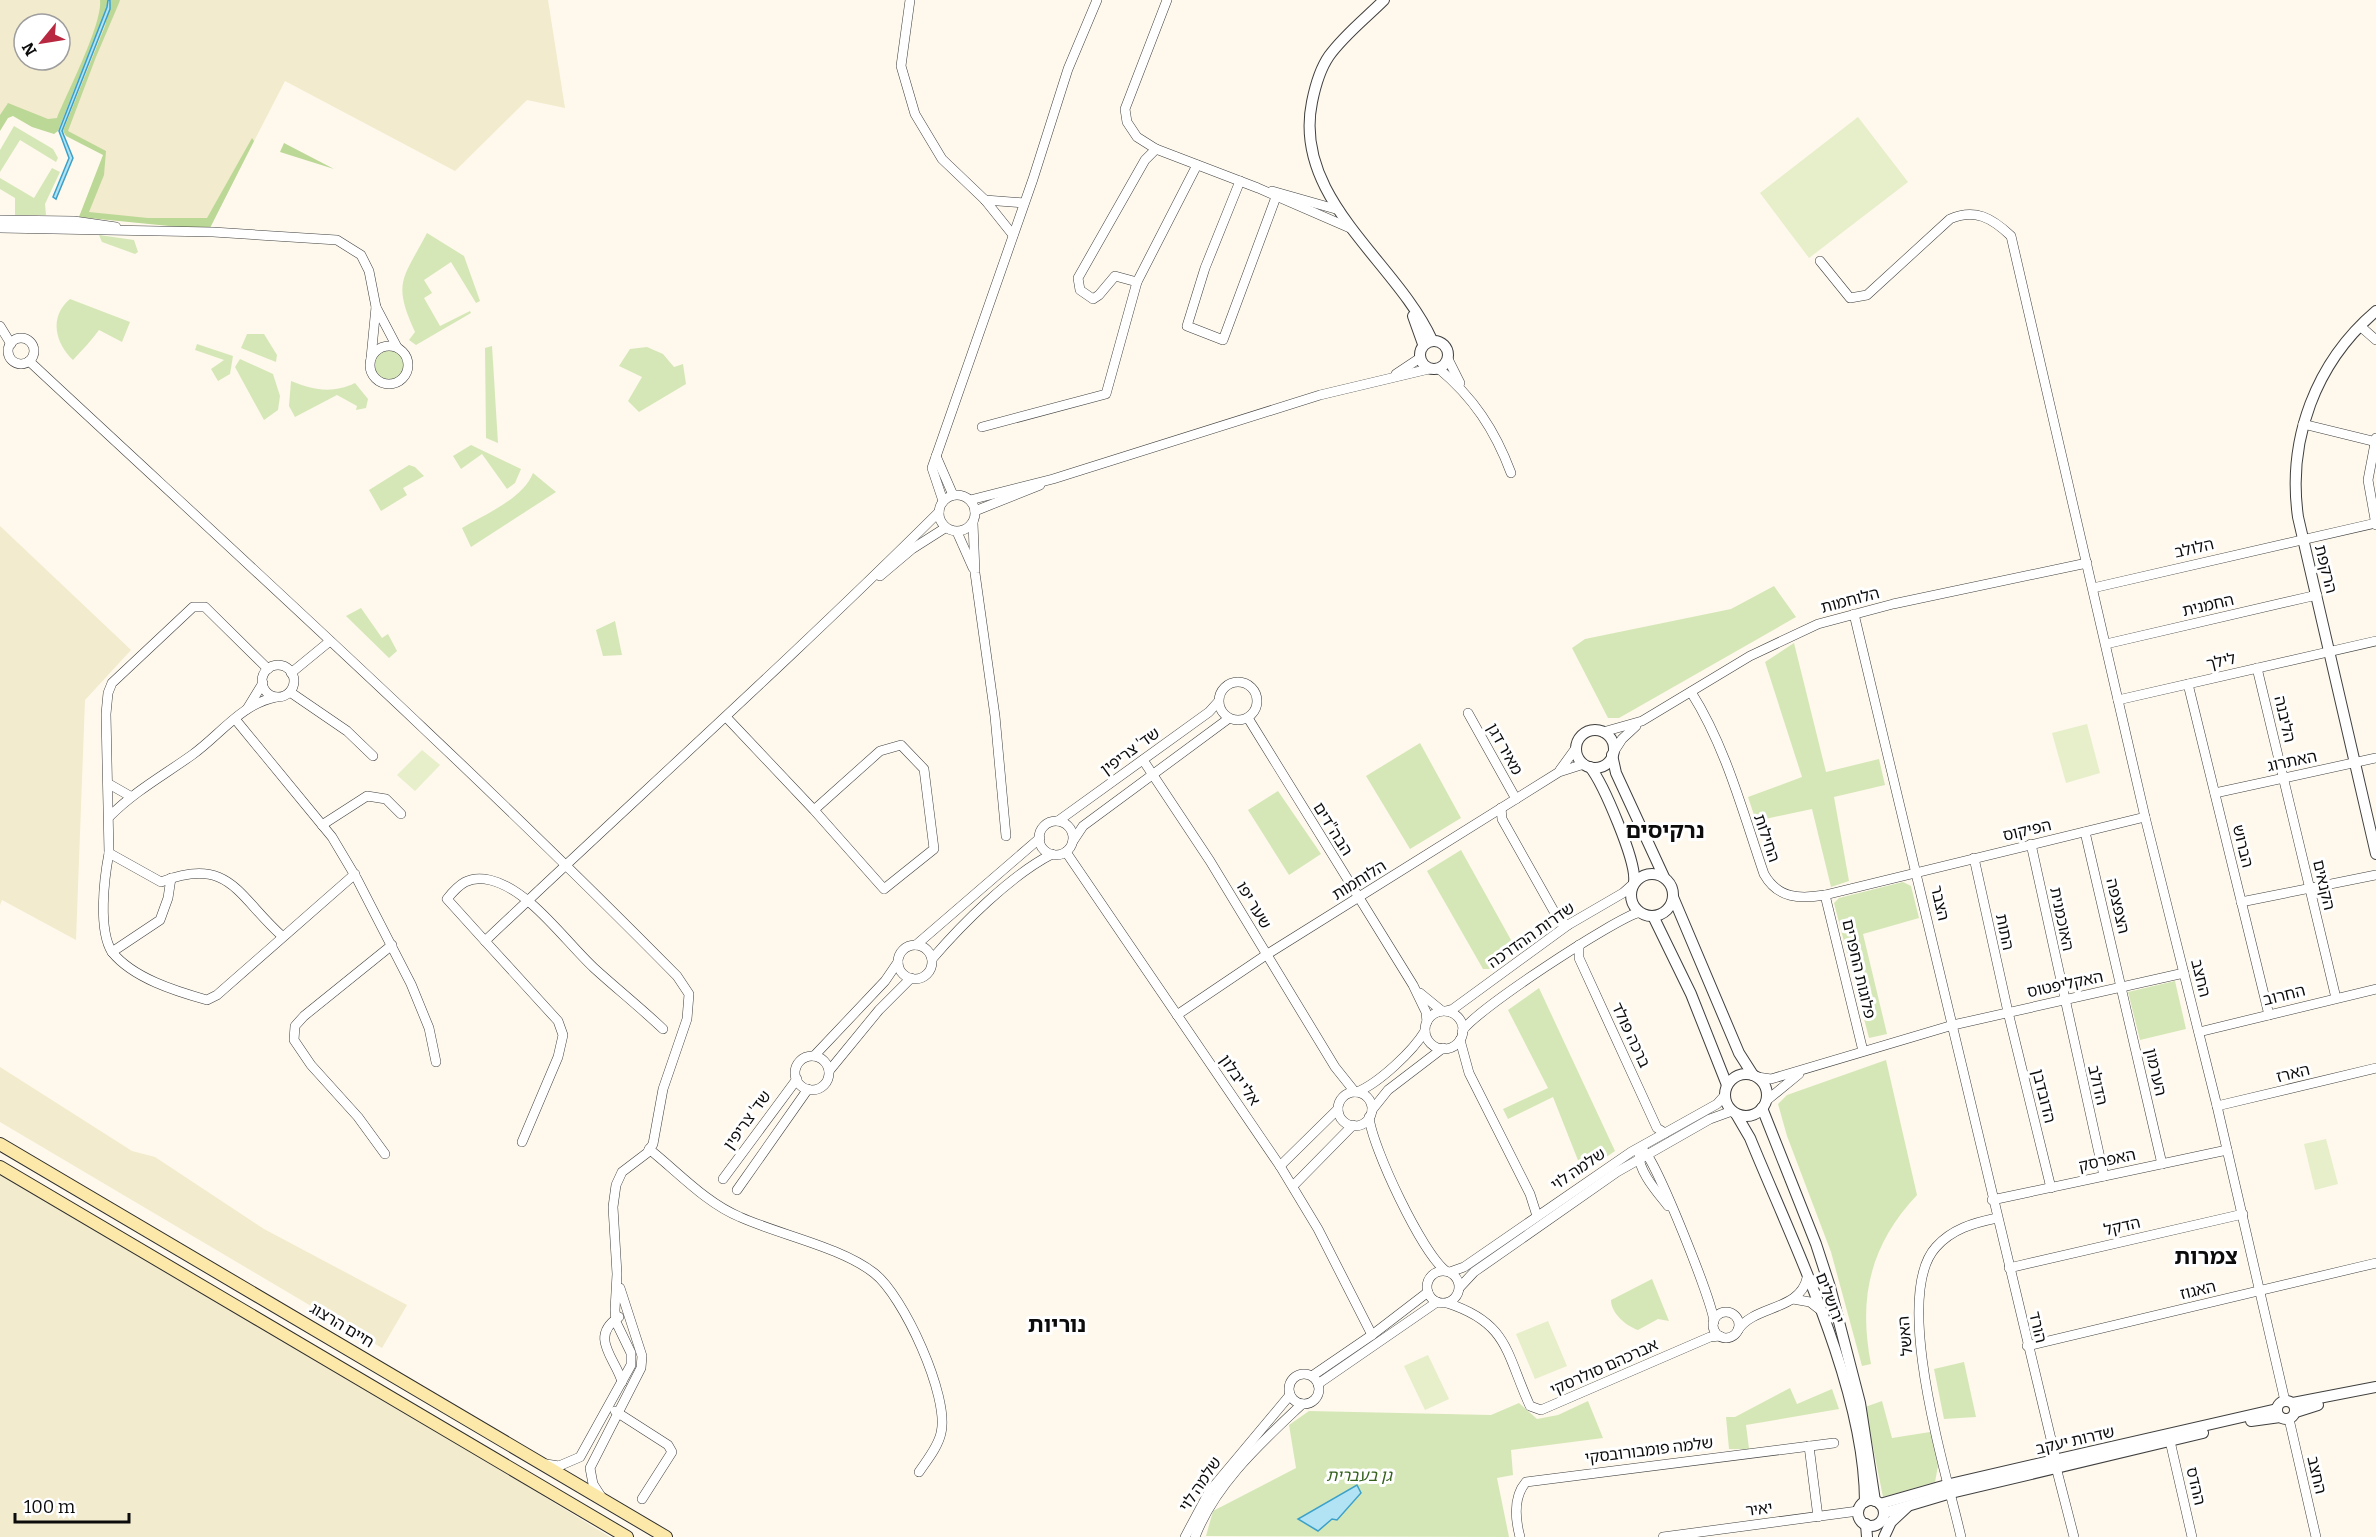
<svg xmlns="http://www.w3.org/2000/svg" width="2376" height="1537" viewBox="0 0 2376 1537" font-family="Bitter,'Noto Sans Hebrew',serif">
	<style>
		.farmland { fill: #f3ebcd; fill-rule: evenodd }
		.green { fill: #d6e7b7 }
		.forest { fill: #bcd897 }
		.pitch { fill: #e6efc9 }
		.water { fill: #b2e3f4; stroke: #3ca1c9; stroke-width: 1.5 }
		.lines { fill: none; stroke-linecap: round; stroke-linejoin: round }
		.minor-casing { stroke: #3f3f3f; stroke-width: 10 }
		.tertiary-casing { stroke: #3f3f3f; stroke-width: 12 }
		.secondary-casing { stroke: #2e2e2e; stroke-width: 14 }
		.minor { stroke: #fff; stroke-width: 9 }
		.tertiary { stroke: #fff; stroke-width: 10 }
		.secondary { stroke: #fce9a9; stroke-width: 12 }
		.labels { text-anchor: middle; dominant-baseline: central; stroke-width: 6; stroke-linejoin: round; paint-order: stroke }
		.street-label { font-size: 16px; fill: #0c0c0c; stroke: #fff }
		.park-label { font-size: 16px; font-style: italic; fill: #35621f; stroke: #fff }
		.district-label { font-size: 22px; font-weight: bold; fill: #0c0c0c; stroke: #fff }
	</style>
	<rect width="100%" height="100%" fill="#fef9ec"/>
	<g class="farmland">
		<path d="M 0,0 L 548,0 L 565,108 L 527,100 L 455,171 L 285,81 L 209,229 L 79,217 L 104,154 L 7,104 L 0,118 ZM 24,24 L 60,24 L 60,60 L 24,60 Z"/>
		<path d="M 0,526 L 131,650 L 85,700 L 76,940 L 2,900 L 0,905 Z"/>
		<path d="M 0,1067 L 132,1151 L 155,1157 L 264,1229 L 407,1305 L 382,1348 L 0,1122 Z"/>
		<path d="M 0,1174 L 370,1390 L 610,1537 L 0,1537 Z"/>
	</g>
	<g class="green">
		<path d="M 14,126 L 53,149 L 58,158 L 56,162 L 20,140 L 0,172 L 0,150 Z"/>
		<path d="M 52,168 L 60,172 L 45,204 L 46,215 L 15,215 L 15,198 L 0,189 L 0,178 L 34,198 Z"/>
		<path d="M 427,233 L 464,256 L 480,301 L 476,303 L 451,262 L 424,280 L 432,293 L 424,298 L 440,326 L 470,311 L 471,313 L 416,345 L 409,340 L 415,332 C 392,282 403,279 427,233 Z"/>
		<path d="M 99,235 L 134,240 L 138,252 L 135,254 L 102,242 Z"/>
		<path d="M 70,299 L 130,322 L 122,342 L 99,330 C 92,340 83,349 73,360 C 56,344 48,317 70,299 Z"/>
		<path d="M 247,334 L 264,334 L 277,355 L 276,362 L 241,348 Z"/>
		<path d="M 197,344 L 233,356 L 230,374 L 218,381 L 211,369 L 224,360 L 195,350 Z"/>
		<path d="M 492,346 L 498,443 L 486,438 L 485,348 Z"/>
		<path d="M 647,347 L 663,354 L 674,367 L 683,364 L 686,384 L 639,412 L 628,401 L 642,377 L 619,366 L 630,349 Z"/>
		<circle cx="390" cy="365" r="18"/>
		<path d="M 240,359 L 273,374 L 280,396 L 278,410 L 264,420 L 235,367 Z"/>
		<path d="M 291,381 C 313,390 332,394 355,383 L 368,399 L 366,408 L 356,410 L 357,406 L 337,395 L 295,417 L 289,406 Z"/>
		<path d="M 471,445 L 521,469 L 515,483 L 507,489 L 482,454 L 461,469 L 453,456 Z"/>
		<path d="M 409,465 L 415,467 L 424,476 L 403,488 L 407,495 L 381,511 L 369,490 Z"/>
		<path d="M 533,473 L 556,492 L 471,547 L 462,528 C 485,514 523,499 533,473 Z"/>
		<path d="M 1774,586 L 1796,617 L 1619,718 L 1608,718 L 1572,648 L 1585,639 L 1731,609 Z"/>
		<path d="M 361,608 L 382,638 L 388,634 L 397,651 L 389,658 L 346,616 Z"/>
		<path d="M 615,621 L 622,655 L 603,656 L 596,630 Z"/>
		<path d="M 1794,643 L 1826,772 L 1879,759 L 1885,785 L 1834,797 L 1849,881 L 1831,887 L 1812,809 L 1756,821 L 1748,797 L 1802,777 L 1765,662 Z"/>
		<path d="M 1420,743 L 1461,818 L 1410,849 L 1366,776 Z"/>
		<path d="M 1278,791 L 1321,854 L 1289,875 L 1248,810 Z"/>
		<path d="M 1461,850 L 1516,949 L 1489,969 L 1483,969 L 1427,871 Z"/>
		<path d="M 1903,882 L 1911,886 L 1919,918 L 1863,934 L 1887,1034 L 1869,1038 L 1834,903 L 1839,898 Z"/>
		<path d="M 2175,981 L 2186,1029 L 2140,1040 L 2128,992 Z"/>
		<path d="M 1539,988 L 1615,1151 L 1583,1173 L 1553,1097 L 1508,1119 L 1503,1109 L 1548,1088 L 1508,1010 Z"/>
		<path d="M 1886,1060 L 1917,1195 C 1870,1245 1858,1298 1871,1364 L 1862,1366 L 1831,1252 L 1787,1136 L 1778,1104 L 1787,1095 Z"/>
		<path d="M 1652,1279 L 1669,1321 L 1658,1319 L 1638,1330 C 1626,1326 1611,1313 1611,1300 Z"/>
		<path d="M 1964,1362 L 1976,1417 L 1944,1419 L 1934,1369 Z"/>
		<path d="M 1790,1388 L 1797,1404 L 1832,1389 L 1839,1409 L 1746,1425 L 1749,1449 L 1729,1449 L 1726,1417 L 1735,1417 Z"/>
		<path d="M 1588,1401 L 1603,1438 L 1511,1450 L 1513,1475 L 1497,1478 L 1509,1537 L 1206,1536 L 1213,1511 L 1296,1468 L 1289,1425 L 1309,1411 L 1491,1415 L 1519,1403 L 1537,1419 L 1558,1415 Z"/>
		<path d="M 1882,1401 L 1892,1438 L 1930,1432 L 1938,1466 L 1935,1482 L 1883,1497 L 1865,1407 Z"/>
	</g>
	<g class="forest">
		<path d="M 100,0 L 107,0 L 107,7 L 58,131 L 54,134 L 32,127 L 13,116 L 8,118 L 0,131 L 0,115 L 8,103 L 48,119 L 57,118 C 67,93 103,23 100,0 Z"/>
		<path d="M 111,0 L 120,0 L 119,3 L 96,57 L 68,131 L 106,151 L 104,175 L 89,212 L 148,218 L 207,218 L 252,138 L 254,141 L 209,230 L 79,217 L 103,155 L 66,136 L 63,131 L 105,26 Z"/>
		<path d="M 284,143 L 334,169 L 280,152 Z"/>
	</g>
	<g class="pitch">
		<path d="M 1858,117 L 1908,182 L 1809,258 L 1760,193 Z"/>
		<path d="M 2087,724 L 2100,773 L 2066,783 L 2052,733 Z"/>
		<path d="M 422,750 L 440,765 L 415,791 L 397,775 Z"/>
		<path d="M 2326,1139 L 2338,1184 L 2315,1190 L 2304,1144 Z"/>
		<path d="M 1548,1321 L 1567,1366 L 1535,1379 L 1516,1334 Z"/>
		<path d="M 1428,1355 L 1449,1399 L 1425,1410 L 1404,1366 Z"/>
	</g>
	<g class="water">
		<path d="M 108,0 L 110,0 L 110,9 L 62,131 L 73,158 L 56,199 L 53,197 L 69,158 L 59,131 L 107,7 Z"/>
		<path d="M 1357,1485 L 1361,1493 L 1337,1520 L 1332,1519 L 1318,1531 L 1298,1519 Z"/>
	</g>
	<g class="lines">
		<g class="minor-casing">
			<g id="minor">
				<path d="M 910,0 L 901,66 L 915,114 L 942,159 L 985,200 L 1013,235"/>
				<path d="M 1167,0 L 1125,109 L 1127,122 L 1137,137 L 1156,149 L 1258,188 L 1352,229"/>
				<path d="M 1240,181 L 1205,268 L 1187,326 L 1223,340 L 1276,197"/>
				<path d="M 1272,191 L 1339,210"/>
				<path d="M 985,200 L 1024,203"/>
				<path d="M 0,220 L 74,221 L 116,227"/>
				<path d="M 0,228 L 213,232 L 337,240 L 361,255 L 369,271 L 376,307 L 371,358"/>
				<path d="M 1820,261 L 1850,298 L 1867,295 L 1950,219 C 1975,208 1992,218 2011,236 L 2145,817 L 2217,1106 L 2285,1401"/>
				<path d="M 1137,282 L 1115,276 L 1099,295 L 1093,299 L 1080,290 L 1078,278 L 1145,160 L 1156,149"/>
				<path d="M 376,307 L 397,347"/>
				<path d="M 0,326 L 11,344"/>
				<path d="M 2360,326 L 2376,340"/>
				<circle cx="21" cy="351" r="13"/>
				<circle cx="389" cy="365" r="19"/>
				<path d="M 1448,359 L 1460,383"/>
				<path d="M 29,361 C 247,564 468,764 677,976 L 689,994 L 687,1019 L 663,1089 L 653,1144 L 647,1153 L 622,1172 L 616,1185 L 613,1207 L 617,1274 L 615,1310 L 616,1322 L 631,1353 L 631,1365 L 580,1457 L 559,1466 L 546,1464"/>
				<path d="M 1438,368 C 1473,397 1495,430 1511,473"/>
				<path d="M 1396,374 L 1420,358"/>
				<path d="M 2303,424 L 2376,442"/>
				<path d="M 982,427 L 1106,394 L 1137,282 L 1197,165"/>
				<path d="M 2376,438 L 2368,480 L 2376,525"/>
				<path d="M 936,456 L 953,495"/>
				<circle cx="957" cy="513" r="18"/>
				<path d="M 970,500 L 1053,479 L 1320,395 L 1429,369"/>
				<path d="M 943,501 L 932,468 L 1033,179 L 1068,69 L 1097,0"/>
				<path d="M 975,511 L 1040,485"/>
				<path d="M 973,523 L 975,573 L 995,716 L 1006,836"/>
				<path d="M 957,532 L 973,568"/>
				<path d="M 880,576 L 912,549 L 945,528"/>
				<path d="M 2093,588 L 2376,523"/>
				<path d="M 1854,614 L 2056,1460"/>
				<path d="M 2106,644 L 2317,595"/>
				<circle cx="278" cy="681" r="16"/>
				<path d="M 2257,668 L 2336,998"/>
				<path d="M 268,669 L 205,607 L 193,607 L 112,683 L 108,693 L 106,714 L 109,853 L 161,882 C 230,855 238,897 282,936"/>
				<path d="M 291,673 L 330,641"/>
				<circle cx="1238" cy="701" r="19"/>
				<path d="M 2188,684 L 2269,1015"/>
				<path d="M 290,692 L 347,731 L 373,756"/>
				<path d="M 1691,692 C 1726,747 1743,813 1764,874 C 1778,899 1800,899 1825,895 L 2145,817"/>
				<path d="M 2118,700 L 2376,641"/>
				<path d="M 247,709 L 263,683"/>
				<path d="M 1468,713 L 1516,799"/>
				<path d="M 727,718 L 814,810 L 884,889 L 934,849 L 924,769 L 901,745 L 880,751 L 814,810"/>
				<path d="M 1248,718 L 1413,985 L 1426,1012 L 1427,1022"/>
				<path d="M 235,719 L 332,837 L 357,879 L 411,984 L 429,1028 L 436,1062"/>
				<path d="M 1603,732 L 1642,721 L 1750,656 L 1818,624 L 1893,604 L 2087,563"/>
				<path d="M 1613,753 L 1622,739 L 1636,726"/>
				<path d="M 1143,760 L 1210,861 L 1335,1067 L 1355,1092"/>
				<path d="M 1560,770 L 1576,748"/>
				<path d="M 109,784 L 130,796"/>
				<path d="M 2215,793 L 2376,758"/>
				<path d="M 1501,808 L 1502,819 L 1560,922 L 1568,925"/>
				<path d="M 110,816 C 135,791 164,775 192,755 C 220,735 241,704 276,697"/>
				<path d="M 1058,821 L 1209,712 L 1218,702"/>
				<circle cx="1056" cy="838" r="17"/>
				<path d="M 322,825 L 367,796 L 386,799 L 401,814"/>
				<path d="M 2085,832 L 2162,1164"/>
				<path d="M 1073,841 L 1083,826 L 1228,719"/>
				<path d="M 2031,844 L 2104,1176"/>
				<path d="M 1066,852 L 1280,1166 L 1318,1229 L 1372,1335"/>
				<path d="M 109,853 C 104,879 98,930 112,952 L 160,920 L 168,898 L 171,878"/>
				<path d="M 1974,858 L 2008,1012 L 2051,1188"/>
				<path d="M 1825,895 L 1863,1051"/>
				<path d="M 2241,902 L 2376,875"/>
				<path d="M 485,941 L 558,1021 L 563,1035 L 558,1057 L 522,1142"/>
				<path d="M 916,945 L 1040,838"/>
				<path d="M 1579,945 L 1579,958 L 1657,1128 L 1665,1133"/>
				<circle cx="915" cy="962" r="17"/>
				<path d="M 112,952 C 133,978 175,991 207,1000 L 217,995 L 355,874"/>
				<path d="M 932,959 C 962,924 1011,875 1052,854"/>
				<path d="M 1420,993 L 1442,1011"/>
				<path d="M 1446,1011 L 1453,1009 L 1568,925 L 1623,893 L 1633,884"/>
				<circle cx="1444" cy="1030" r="19"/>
				<path d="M 1177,1015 L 1266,955 L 1559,772 L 1584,764"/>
				<path d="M 663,1029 C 641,1008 617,989 594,968 C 565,941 529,889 490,880 C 469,875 459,884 447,899 L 485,941 C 636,798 791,659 939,512"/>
				<path d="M 1462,1032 C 1469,1014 1617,917 1640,912"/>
				<path d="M 2199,1032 L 2376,989"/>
				<path d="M 1460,1040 L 1469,1073 L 1530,1194 L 1537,1216"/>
				<path d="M 814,1056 L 885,981 L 898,962"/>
				<circle cx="812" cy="1073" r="17"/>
				<path d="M 829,1071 L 879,1010 L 911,978"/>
				<path d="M 1757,1077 L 1771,1079 L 1953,1025 L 2184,973"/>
				<path d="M 1357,1092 C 1379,1083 1413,1051 1425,1031"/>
				<circle cx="1355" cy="1109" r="17"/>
				<path d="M 1766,1101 L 1799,1074"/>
				<path d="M 2217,1106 L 2376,1068"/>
				<path d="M 1372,1110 L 1388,1090 L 1443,1048"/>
				<path d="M 1369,1117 C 1372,1147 1422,1253 1446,1271"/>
				<path d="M 649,1149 C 678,1172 706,1203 740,1217 C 780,1235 841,1247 874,1273 C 903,1295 950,1397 941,1433 C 938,1447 927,1460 919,1472"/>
				<path d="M 1644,1151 C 1657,1163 1713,1303 1714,1322"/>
				<path d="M 385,1154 L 358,1117 L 311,1065 L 294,1040 L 295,1026 L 304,1016 L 392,945"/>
				<path d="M 1639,1154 C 1638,1171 1658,1193 1668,1206"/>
				<path d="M 1280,1166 L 1338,1109"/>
				<path d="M 723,1179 L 797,1079"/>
				<path d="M 1293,1186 L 1353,1125"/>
				<path d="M 737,1190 L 808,1089"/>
				<path d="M 1992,1200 L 2227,1150"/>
				<path d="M 2009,1268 L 2243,1214"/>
				<circle cx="1443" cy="1287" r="16"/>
				<path d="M 1450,1272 L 1464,1267 L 1631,1152 L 1717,1104 L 1725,1095"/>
				<path d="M 1460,1287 L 1474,1272 L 1617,1172 L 1710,1119 L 1732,1111"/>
				<path d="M 1793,1299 L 1810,1302 L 1819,1309"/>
				<path d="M 1447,1303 C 1509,1323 1506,1354 1530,1406 L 1541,1410 L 1710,1337 L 1720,1336"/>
				<circle cx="1726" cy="1325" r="13"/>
				<path d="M 619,1317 C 588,1337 616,1359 622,1382"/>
				<path d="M 1738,1330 C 1754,1305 1800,1311 1807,1278"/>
				<path d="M 2027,1346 L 2376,1263"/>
				<circle cx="1304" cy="1389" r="15"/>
				<path d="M 1312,1376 L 1372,1335 L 1428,1292"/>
				<path d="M 1318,1384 L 1437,1302"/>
				<path d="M 615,1411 L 668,1445 L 672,1452 L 642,1499"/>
				<path d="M 2289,1419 L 2316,1537"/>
				<path d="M 2170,1441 L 2192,1537"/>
				<path d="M 1809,1446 L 1818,1517"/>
				<path d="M 2056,1467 L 2074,1537"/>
				<path d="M 602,1498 L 593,1484 L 590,1468 L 641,1368 L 642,1356 L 620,1288"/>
				<path d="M 1185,1537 L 1209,1492 L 1290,1395"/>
				<path d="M 1195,1537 C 1215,1484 1262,1442 1302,1404"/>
				<path d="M 1520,1537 C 1515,1518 1513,1497 1526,1482 L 1834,1443"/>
				<path d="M 1663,1537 L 1858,1511"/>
				<path d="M 1961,1537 C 1947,1475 1891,1296 1936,1247 C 1952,1229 1973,1223 1997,1218"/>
			</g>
		</g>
		<g class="tertiary-casing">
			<g id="tertiary">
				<path d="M 1384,0 C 1366,18 1344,35 1329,56 C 1320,69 1315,87 1312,102 C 1292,199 1397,262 1432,340"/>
				<path d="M 2376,311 C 2316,362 2287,439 2298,517 L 2376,854"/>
				<path d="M 1413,316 L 1423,344"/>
				<circle cx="1434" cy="355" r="14"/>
				<circle cx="1595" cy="749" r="19"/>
				<path d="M 1612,755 L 1616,773 L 1664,877"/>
				<path d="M 1590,767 C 1603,783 1637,862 1634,882"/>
				<circle cx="1652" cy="895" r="21"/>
				<path d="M 1673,897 L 1739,1053 L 1753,1075"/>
				<path d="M 1653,916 L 1691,994 L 1727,1085"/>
				<circle cx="1746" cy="1095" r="21"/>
				<path d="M 1762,1108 L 1816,1244 L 1830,1287 L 1860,1403 L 1875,1501"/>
				<path d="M 1736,1114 L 1750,1138 C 1793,1243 1865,1388 1865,1502"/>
				<circle cx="2286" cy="1410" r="9"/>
				<path d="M 2293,1403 L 2376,1387"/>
				<path d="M 2296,1412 L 2318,1405"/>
				<path d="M 2251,1421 L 2280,1417"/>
				<circle cx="1871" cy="1513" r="13"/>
				<path d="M 1880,1504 L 1950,1484 L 2277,1409"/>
				<path d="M 1884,1513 L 1951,1493 L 2203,1433"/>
				<path d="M 1866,1524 L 1867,1537"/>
				<path d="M 1884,1537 L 1891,1522 L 1907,1507"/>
			</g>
		</g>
		<g class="secondary-casing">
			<g id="secondary">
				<path d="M 0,1144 L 666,1537"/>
				<path d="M 0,1167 L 627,1537"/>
			</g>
		</g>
		<use href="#minor" class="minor"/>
		<use href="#tertiary" class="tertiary"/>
		<use href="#secondary" class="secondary"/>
	</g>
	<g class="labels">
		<g class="street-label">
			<text transform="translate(2194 548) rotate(-13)">הלולב</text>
			<text transform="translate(2326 569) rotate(76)">הרקפת</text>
			<text transform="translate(1850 600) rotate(-15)">הלוחמות</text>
			<text transform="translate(2208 605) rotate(-13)">החמנית</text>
			<text transform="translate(2221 661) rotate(-13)">לילך</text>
			<text transform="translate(2285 719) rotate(77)">הליבנה</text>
			<text transform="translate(1505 749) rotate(61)">מאיר דגן</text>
			<text transform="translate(1130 751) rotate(-36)">שד' צריפין</text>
			<text transform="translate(2292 761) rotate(-12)">האתרוג</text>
			<text transform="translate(1333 829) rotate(58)">הבה"דים</text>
			<text transform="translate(2027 830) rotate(-13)">הפיקוס</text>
			<text transform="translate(1767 838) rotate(71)">החילות</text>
			<text transform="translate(2243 846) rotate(76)">הברוש</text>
			<text transform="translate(1359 880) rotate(-32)">הלוחמות</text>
			<text transform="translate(2324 885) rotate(77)">הקנאים</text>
			<text transform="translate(1940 903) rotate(77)">הצבר</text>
			<text transform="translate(1254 905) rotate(59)">שער יפו</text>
			<text transform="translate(2118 906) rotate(77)">הצפצפה</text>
			<text transform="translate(2062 919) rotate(78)">האוכמנית</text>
			<text transform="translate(2005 932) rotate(78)">התות</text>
			<text transform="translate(1531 935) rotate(-35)">שדרות ההדרכה</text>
			<text transform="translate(1859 969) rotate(77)">פלוגות החפרים</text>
			<text transform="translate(2201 978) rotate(76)">החצב</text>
			<text transform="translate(2065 984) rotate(-12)">האקליפטוס</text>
			<text transform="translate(2284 995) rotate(-14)">החרוב</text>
			<text transform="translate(1631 1035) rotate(65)">ברכה פולד</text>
			<text transform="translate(2156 1072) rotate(77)">הערמון</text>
			<text transform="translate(2293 1073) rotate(-14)">הארז</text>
			<text transform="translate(1240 1080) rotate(55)">אלי יבלון</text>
			<text transform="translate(2098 1085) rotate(77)">הדולב</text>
			<text transform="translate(2044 1096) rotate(76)">הדובדבן</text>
			<text transform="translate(747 1120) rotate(-54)">שד' צריפין</text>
			<text transform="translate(2107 1160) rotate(-12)">האפרסק</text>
			<text transform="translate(1578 1169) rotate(-34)">שלמה לוי</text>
			<text transform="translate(2122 1226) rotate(-13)">הדקל</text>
			<text transform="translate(2198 1290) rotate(-13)">האגוז</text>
			<text transform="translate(1830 1298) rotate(69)">ירושלים</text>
			<text transform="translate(342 1325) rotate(31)">חיים הרצוג</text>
			<text transform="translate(2038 1327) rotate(77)">הורד</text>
			<text transform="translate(1905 1336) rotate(-96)">האשל</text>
			<text transform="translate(1604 1367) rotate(-24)">אברכהם סולרסקי</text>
			<text transform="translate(2075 1440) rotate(-13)">שדרות יעקב</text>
			<text transform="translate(1649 1450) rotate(-7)">שלמה פומבורובסקי</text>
			<text transform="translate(2317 1475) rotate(77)">החצב</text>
			<text transform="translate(1200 1484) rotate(-56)">שלמה לוי</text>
			<text transform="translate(2196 1486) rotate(77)">ההדס</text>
			<text transform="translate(1759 1509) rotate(-7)">יאיר</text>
		</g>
		<g class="park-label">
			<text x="1359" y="1475">גן בעברית</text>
		</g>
		<g class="district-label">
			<text x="1665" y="830">נרקיסים</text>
			<text x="2206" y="1256">צמרות</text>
			<text x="1057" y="1324">נוריות</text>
		</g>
	</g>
	<g transform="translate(42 42) rotate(240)"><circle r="28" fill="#ffffff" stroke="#9e9e9e" stroke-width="1.5"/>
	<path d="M0-4.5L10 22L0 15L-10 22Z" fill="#b82941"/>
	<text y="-9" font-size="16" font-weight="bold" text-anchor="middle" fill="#0c0c0c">N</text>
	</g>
	<path d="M15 1513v9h114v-9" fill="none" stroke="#0c0c0c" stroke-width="3"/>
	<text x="24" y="1513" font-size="18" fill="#0c0c0c" stroke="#ffffff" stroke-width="4.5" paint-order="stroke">100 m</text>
</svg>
